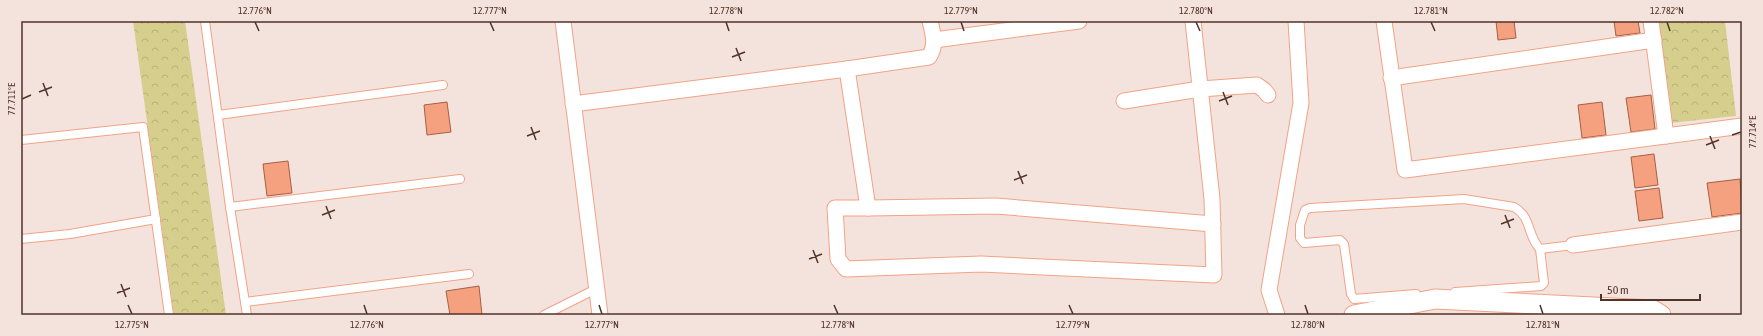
<svg xmlns="http://www.w3.org/2000/svg" width="1763" height="336" viewBox="0 0 1763 336" font-family="'Asap Condensed',sans-serif">
	<style>
		.park { fill: url(#park-crowns) }
		.building { fill: #f5a07f; stroke: #a65f44 }
		.lines { fill: none; stroke-linecap: round; stroke-linejoin: round }
		.service-casing { stroke: #f0a386; stroke-width: 10 }
		.minor-casing { stroke: #f0a386; stroke-width: 17 }
		.tertiary-casing { stroke: #f0a386; stroke-width: 21 }
		.service { stroke: #fff; stroke-width: 8 }
		.minor { stroke: #fff; stroke-width: 15 }
		.tertiary { stroke: #fff; stroke-width: 19 }
		.ticks { fill: none; stroke: #523327; stroke-width: 1.5 }
		.neatline { fill: none; stroke: #523327; stroke-width: 1.5 }
		.ticks-label { font-size: 10px; text-anchor: middle; fill: #523327 }
	</style>
	<defs>
		<pattern id="park-crowns" width="20" height="18" patternUnits="userSpaceOnUse"><rect width="20" height="18" fill="#d6ce8d"/><path d="M2 6a3 3 0 1 1 6 0M12 15a3 3 0 1 1 6 0" fill="none" stroke="#bab17a"/></pattern>
	</defs>
	<rect width="100%" height="100%" fill="#f4e3dd"/>
	<g class="park">
		<path d="M 133,21 L 185,21 L 226,315 L 174,315 Z"/>
		<path d="M 1659,21 L 1725,21 L 1736,116 L 1670,123 Z"/>
	</g>
	<g class="building">
		<path d="M 1496,21 L 1514,21 L 1516,38 L 1498,40 Z"/>
		<path d="M 1614,21 L 1638,21 L 1640,33 L 1616,36 Z"/>
		<path d="M 1651,95 L 1655,129 L 1631,132 L 1626,98 Z"/>
		<path d="M 447,102 L 451,132 L 427,135 L 424,105 Z"/>
		<path d="M 1602,102 L 1606,135 L 1582,138 L 1578,105 Z"/>
		<path d="M 1654,154 L 1658,185 L 1635,188 L 1631,157 Z"/>
		<path d="M 288,161 L 292,193 L 267,196 L 263,164 Z"/>
		<path d="M 1740,179 L 1742,213 L 1712,217 L 1707,183 Z"/>
		<path d="M 1659,188 L 1663,218 L 1639,221 L 1635,191 Z"/>
		<path d="M 479,286 L 482,315 L 450,315 L 446,291 Z"/>
	</g>
	<g class="lines">
		<g class="service-casing">
			<g id="service">
				<path d="M 205,21 L 230,207 L 247,315"/>
				<path d="M 218,115 L 443,85"/>
				<path d="M 21,140 L 143,127 L 169,315"/>
				<path d="M 230,207 L 460,179"/>
				<path d="M 21,239 L 70,234 L 156,219"/>
				<path d="M 1455,292 L 1541,286 L 1544,283 L 1540,249"/>
				<path d="M 1416,294 L 1354,299 L 1351,294 L 1344,244 L 1340,240 L 1304,243 L 1300,238 L 1300,225 L 1305,210 L 1310,208 L 1464,199 L 1514,207 C 1532,217 1527,236 1540,249 L 1573,245"/>
				<path d="M 245,302 L 469,274"/>
				<path d="M 544,315 L 596,289"/>
			</g>
		</g>
		<g class="minor-casing">
			<g id="minor">
				<path d="M 563,21 L 600,315"/>
				<path d="M 1384,21 L 1405,170 L 1742,126"/>
				<path d="M 1651,21 L 1666,136"/>
				<path d="M 934,40 L 1079,21"/>
				<path d="M 847,69 L 868,208 L 835,208 L 838,259 L 846,269 L 981,264 L 1214,275 L 1212,199 L 1193,21"/>
				<path d="M 1391,78 L 1654,40"/>
				<path d="M 1124,101 L 1200,89 L 1257,85 L 1264,90 L 1268,95"/>
				<path d="M 573,104 L 847,69 L 929,57 C 937,45 933,34 930,21"/>
				<path d="M 868,208 L 996,206 L 1213,224"/>
				<path d="M 1573,245 L 1742,222"/>
				<path d="M 1277,315 L 1269,290 L 1301,103 L 1296,21"/>
			</g>
		</g>
		<g class="tertiary-casing">
			<path id="tertiary" d="M 1354,315 L 1435,299 L 1653,310 L 1661,315"/>
		</g>
		<use href="#service" class="service"/>
		<use href="#minor" class="minor"/>
		<use href="#tertiary" class="tertiary"/>
	</g>
	<path class="ticks" d="M 255,22 L 259,31M 490,22 L 494,31M 726,22 L 729,31M 961,22 L 964,31M 1196,22 L 1200,31M 1431,22 L 1435,31M 1667,22 L 1670,31M 736,48 L 741,61M 732,57 L 745,52M 43,83 L 48,96M 39,92 L 52,87M 1223,92 L 1228,105M 22,99 L 31,95M 1219,101 L 1232,96M 531,127 L 536,140M 1732,135 L 1741,132M 527,136 L 540,131M 1710,136 L 1715,149M 1706,145 L 1719,140M 1018,171 L 1023,184M 1014,180 L 1027,175M 326,206 L 331,219M 322,215 L 335,210M 1505,215 L 1510,228M 1501,224 L 1514,219M 813,250 L 818,263M 809,259 L 822,254M 121,284 L 126,297M 117,293 L 130,288M 128,305 L 132,314M 364,305 L 367,314M 599,305 L 602,314M 834,305 L 838,314M 1069,305 L 1073,314M 1305,305 L 1308,314M 1540,305 L 1543,314"/>
	<rect width="1763" height="336" fill="none" stroke="#f4e3dd" stroke-width="44"/>
	<path d="M1601 294v6h99v-6" fill="none" stroke="#523327" stroke-width="2"/>
	<text x="1607" y="294" font-size="12" fill="#523327" stroke="#f4e3dd" stroke-width="3" paint-order="stroke">50 m</text>
	<rect x="22" y="22" width="1719" height="292" class="neatline"/>
	<g class="ticks-label">
		<text x="255" y="14">12.776°N</text>
		<text x="490" y="14">12.777°N</text>
		<text x="726" y="14">12.778°N</text>
		<text x="961" y="14">12.779°N</text>
		<text x="1196" y="14">12.780°N</text>
		<text x="1431" y="14">12.781°N</text>
		<text x="1667" y="14">12.782°N</text>
		<text transform="translate(11 99) rotate(-90)" y="4">77.711°E</text>
		<text transform="translate(1752 132) rotate(-90)" y="4">77.714°E</text>
		<text x="132" y="328">12.775°N</text>
		<text x="367" y="328">12.776°N</text>
		<text x="602" y="328">12.777°N</text>
		<text x="838" y="328">12.778°N</text>
		<text x="1073" y="328">12.779°N</text>
		<text x="1308" y="328">12.780°N</text>
		<text x="1543" y="328">12.781°N</text>
	</g>
</svg>
